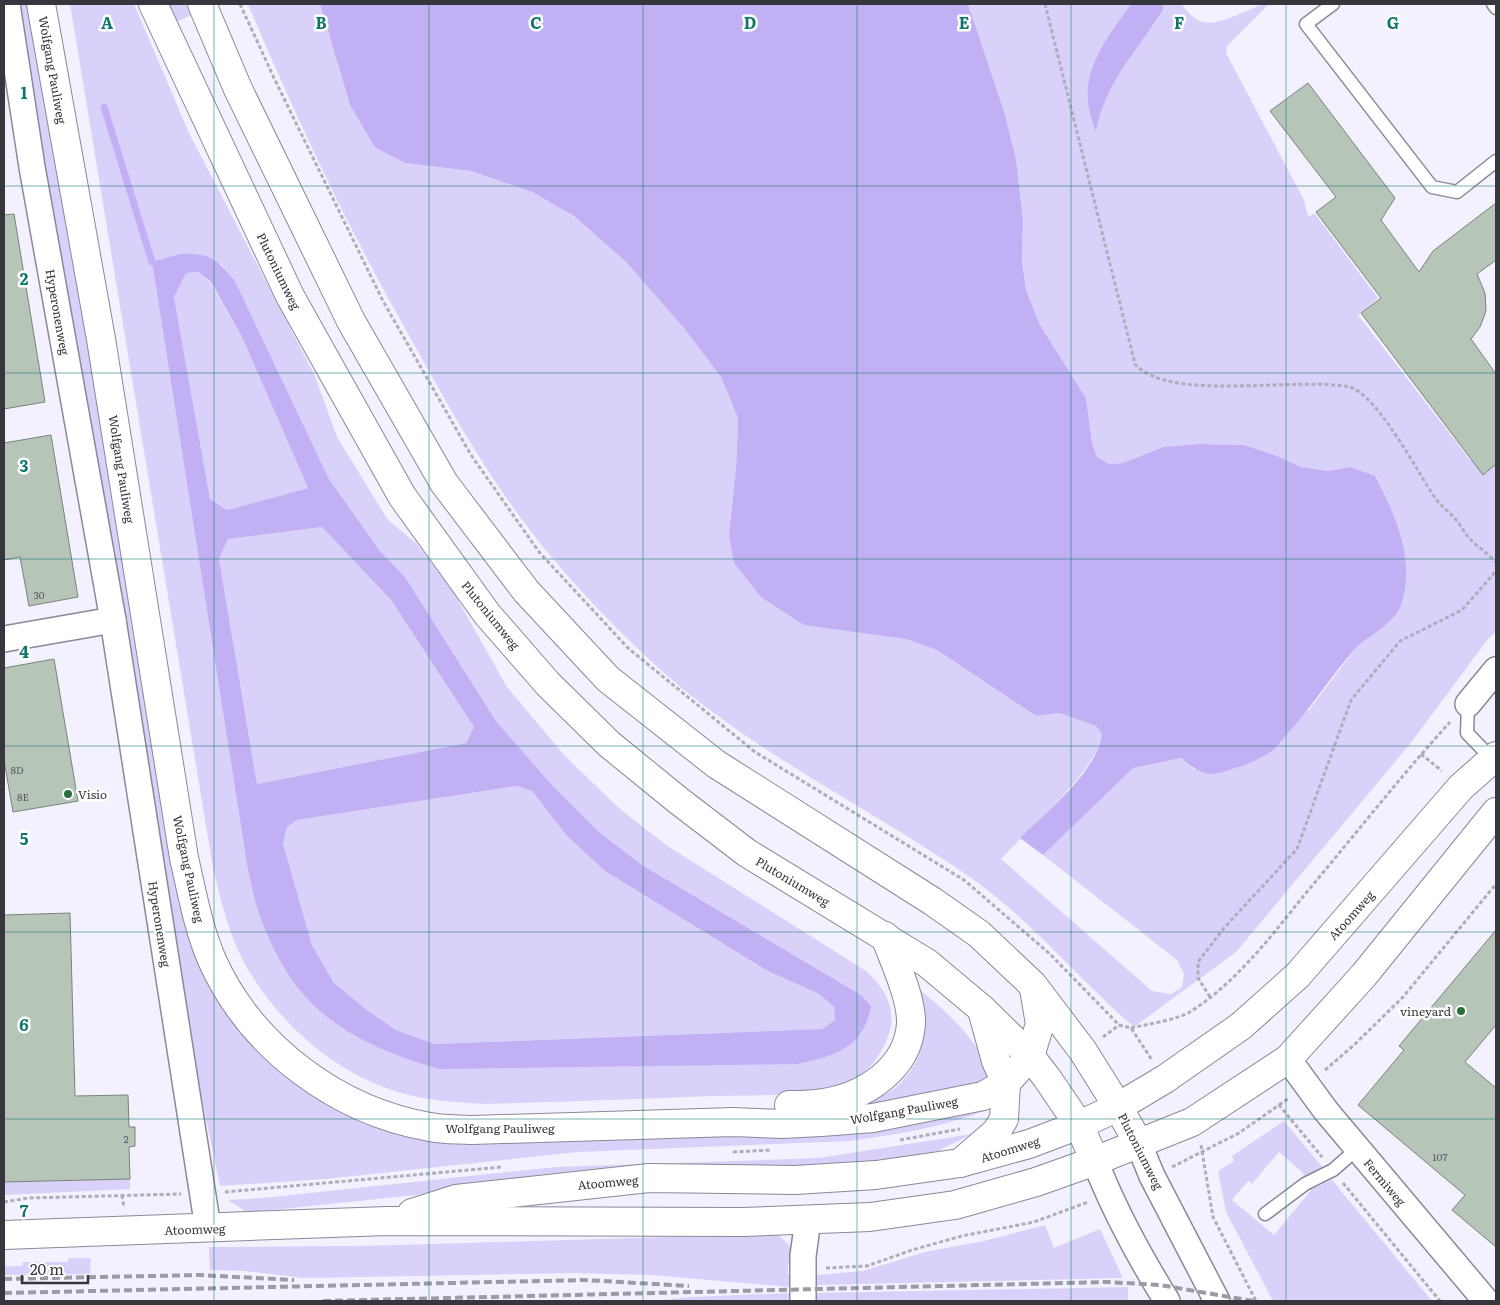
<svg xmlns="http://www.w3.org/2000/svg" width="1500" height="1305" viewBox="0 0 1500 1305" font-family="Literata,serif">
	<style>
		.green { fill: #d9d1f9; fill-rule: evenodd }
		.water { fill: #c1b1f4; fill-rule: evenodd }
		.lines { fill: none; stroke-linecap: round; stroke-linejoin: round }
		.stream { stroke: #c1b1f4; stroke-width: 7 }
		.building { fill: #b7c5b9; stroke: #778478 }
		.service-casing { stroke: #8b8897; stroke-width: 15 }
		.minor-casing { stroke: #8b8897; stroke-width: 28 }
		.tertiary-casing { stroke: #8b8897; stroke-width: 30 }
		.secondary-casing { stroke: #8b8897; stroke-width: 30 }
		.path { stroke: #b0adb9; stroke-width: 3; stroke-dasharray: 4 2.5; stroke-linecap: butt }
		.service { stroke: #fff; stroke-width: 12 }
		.minor { stroke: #fff; stroke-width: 25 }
		.tertiary { stroke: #fff; stroke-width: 28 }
		.secondary { stroke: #fff; stroke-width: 28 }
		.rail { stroke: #9c9aa5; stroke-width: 4; stroke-dasharray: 8 4; stroke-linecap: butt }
		.grid { fill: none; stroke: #0f766e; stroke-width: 1; stroke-opacity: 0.55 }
		.poi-dot { fill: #2b703c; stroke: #fff; stroke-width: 2 }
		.labels { text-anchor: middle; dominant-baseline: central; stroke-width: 5; stroke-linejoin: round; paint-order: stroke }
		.number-label { font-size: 10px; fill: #575a5c }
		.street-label { font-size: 12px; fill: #37363d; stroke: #fff }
		.poi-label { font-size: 12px; fill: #37363d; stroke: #fff; text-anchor: start }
		.grid-label { font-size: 16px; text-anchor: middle; font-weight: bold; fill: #0f766e; stroke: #fff; stroke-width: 5; stroke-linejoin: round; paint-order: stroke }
	</style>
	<rect width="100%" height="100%" fill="#f4f1ff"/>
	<g class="green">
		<path d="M 18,4 L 34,4 L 217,987 L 387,1125 L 979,1103 L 994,1107 C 945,1127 901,1134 849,1141 L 578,1152 L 326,1179 L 220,1186 L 202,1100 Z"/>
		<path d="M 70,4 L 134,4 L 189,133 L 315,376 L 337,437 L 388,520 L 417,544 L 454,593 L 507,687 L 565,756 L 621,810 L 669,847 L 866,971 C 883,986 896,1006 890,1030 C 883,1055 867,1076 842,1085 C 806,1097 752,1095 713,1096 C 637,1099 561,1102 485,1104 C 456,1102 427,1101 398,1092 C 333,1072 280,1024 246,966 C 229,936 221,901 213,868 ZM 152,262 L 221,264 L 235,281 L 329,479 L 380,551 L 405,577 L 496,721 L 551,784 L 600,833 L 642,865 L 861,995 L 796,1064 L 373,1045 L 261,918 L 248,871 Z"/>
		<path d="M 165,4 L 189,4 L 194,14 L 174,23 Z"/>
		<path d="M 248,4 L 320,4 L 350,105 L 405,163 L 471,171 L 532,192 L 574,216 L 626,262 L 683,327 L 721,377 L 738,418 L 736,470 L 906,639 L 937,650 L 1036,716 L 1059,713 L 1096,726 L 1102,734 C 1097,771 1028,829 1001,859 L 1152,991 L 1171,994 L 1182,987 L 1184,974 L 1177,960 L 1043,855 L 1133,767 L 1181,758 L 1195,770 L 1309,710 L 1355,649 L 1390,620 L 1350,467 L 1328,471 L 1301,467 L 1275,455 L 1244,445 L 1199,444 L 1163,447 L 1123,463 L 1109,464 L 1097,457 L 1092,443 L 1086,398 L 1040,325 L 1026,290 L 1022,261 L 1023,219 L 1016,159 L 1004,111 L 968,4 L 1131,4 C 1100,47 1076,76 1096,131 C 1100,115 1103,101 1111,86 C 1119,72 1129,57 1138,43 C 1147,31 1162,19 1163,4 L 1181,4 C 1186,10 1194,19 1202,22 C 1216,27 1250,9 1263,4 L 1269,4 L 1227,46 L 1226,53 L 1304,200 L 1308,216 L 1315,214 L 1378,298 L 1358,315 L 1470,460 L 1490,446 L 1496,454 L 1496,632 L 1488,639 L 1410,744 L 1236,952 L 1134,1027 C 1076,977 1028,916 964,873 C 861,803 745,748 653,663 C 599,613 547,557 505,496 C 467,441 435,382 402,323 C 344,220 294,113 248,4 Z"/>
		<path d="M 198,272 L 210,282 L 242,337 L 308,488 L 227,510 L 210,499 L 174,297 L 186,273 Z"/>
		<path d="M 322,527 L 391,600 L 474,727 L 466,743 L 257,784 L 219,559 L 228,539 Z"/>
		<path d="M 516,786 L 532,791 L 567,836 L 605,871 L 766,970 L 819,994 L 834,1007 L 835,1020 L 822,1029 L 435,1044 L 396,1030 L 367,1010 L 334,983 L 312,945 L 283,843 L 287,827 L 297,820 Z"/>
		<path d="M 914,985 C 953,1017 974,1036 996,1082 L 838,1115 C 853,1108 869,1103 884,1095 C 910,1082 928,1048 923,1018 C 921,1007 917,996 914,985 Z"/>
		<path d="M 1284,1121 L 1324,1169 L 1304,1177 L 1303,1173 L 1279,1152 L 1252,1184 L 1248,1181 L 1232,1200 L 1274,1235 L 1312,1189 L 1332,1180 L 1432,1301 L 1273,1301 L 1226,1212 L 1218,1171 L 1234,1161 L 1232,1156 Z"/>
		<path d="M 972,1134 L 930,1155 L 818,1168 L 649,1171 L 262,1211 L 245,1211 L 228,1200 L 263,1198 L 556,1167 L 819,1158 Z"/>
		<path d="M 130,1179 L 130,1189 L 4,1195 L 4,1182 Z"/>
		<path d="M 1045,1225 L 1054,1248 L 1100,1229 L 1123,1278 L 817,1285 L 817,1275 L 863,1271 L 925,1252 L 984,1241 Z"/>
		<path d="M 777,1234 L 789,1245 L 793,1260 L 788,1264 L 788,1275 L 792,1276 L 791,1287 L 651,1275 L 570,1273 L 304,1278 L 245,1271 L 210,1270 L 209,1247 L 360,1246 Z"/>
		<path d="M 68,1258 L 91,1258 L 90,1274 L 4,1275 L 4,1266 L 22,1266 L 23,1262 L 68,1262 Z"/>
		<path d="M 1128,1287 L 1128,1301 L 817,1301 L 817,1293 Z"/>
		<path d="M 792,1293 L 792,1301 L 652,1301 L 691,1297 Z"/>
	</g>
	<g class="water">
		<path d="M 320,4 L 968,4 L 1004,111 L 1016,159 L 1023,219 L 1022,261 L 1026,290 L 1040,325 L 1086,398 L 1092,443 L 1097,457 L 1109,464 L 1123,463 L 1163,447 L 1199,444 L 1244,445 L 1275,455 L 1301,467 L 1328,471 L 1350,467 L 1375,476 C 1395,515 1415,557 1402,602 C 1396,624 1368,635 1354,650 C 1331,676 1312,707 1288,733 C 1283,738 1279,745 1273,750 C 1263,758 1248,764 1235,768 C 1208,777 1204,777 1181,758 L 1133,768 L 1043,855 L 1020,838 C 1046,812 1097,772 1102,734 L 1096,726 L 1059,713 L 1036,716 L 937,650 L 906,639 L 804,625 L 761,597 L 734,563 L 729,536 L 736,470 L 738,418 L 721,377 L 683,327 L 626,262 L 574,216 L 532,192 L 471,171 L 405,163 L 375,147 L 350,105 Z"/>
		<path d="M 1131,4 L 1163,4 L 1163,10 C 1137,51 1105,82 1096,132 C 1093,123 1089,112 1088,102 C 1084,65 1111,32 1131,4 Z"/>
		<path d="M 180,254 C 210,253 216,258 235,281 L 329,479 L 380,551 L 405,577 L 496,721 L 551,784 L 600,833 L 642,865 L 861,995 L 871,1006 C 864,1048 833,1057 796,1064 L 440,1069 C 394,1057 336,1033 304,995 C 285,974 271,945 261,919 C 255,904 252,886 248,871 L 152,262 ZM 198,272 L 211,282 L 242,337 L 308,488 L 227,510 L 210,499 L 174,297 L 186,273 ZM 322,527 L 391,600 L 474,727 L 466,743 L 257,784 L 219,559 L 228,539 ZM 516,786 L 532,791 L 567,836 L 605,871 L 766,970 L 819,994 L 834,1007 L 835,1020 L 822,1029 L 435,1044 L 396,1030 L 367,1010 L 334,983 L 312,945 L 283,843 L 287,827 L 297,820 Z"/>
	</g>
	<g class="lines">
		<path class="stream" d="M 104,107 L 152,262"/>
	</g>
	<g class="building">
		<path d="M 1308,83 L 1395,198 L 1381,220 L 1419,272 L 1433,251 L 1496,203 L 1496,260 L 1477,274 L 1485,293 L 1486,311 L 1480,327 L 1471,339 L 1496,374 L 1496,464 L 1483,475 L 1361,313 L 1381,298 L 1316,212 L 1336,197 L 1270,111 Z"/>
		<path d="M 14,214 L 45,402 L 4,409 L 4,215 Z"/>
		<path d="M 51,435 L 78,597 L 29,606 L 20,557 L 4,560 L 4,443 Z"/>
		<path d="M 54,659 L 78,801 L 13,812 L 4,760 L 4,668 Z"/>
		<path d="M 70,913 L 75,1096 L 128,1095 L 129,1127 L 135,1127 L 135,1146 L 129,1147 L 130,1179 L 4,1182 L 4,915 Z"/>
		<path d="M 1496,930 L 1496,1025 L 1465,1062 L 1496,1088 L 1496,1247 L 1452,1210 L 1465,1195 L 1358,1105 L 1404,1050 L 1399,1046 Z"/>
	</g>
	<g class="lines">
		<g class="service-casing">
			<g id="service">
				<path d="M 1333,4 L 1306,24 L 1432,187 L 1457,192 L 1496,161"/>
				<path d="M 1493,4 L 1496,8"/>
				<path d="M 1468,704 L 1467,733 L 1493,760"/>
				<path d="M 1265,1214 L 1305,1184 L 1333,1170 L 1357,1149"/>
			</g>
		</g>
		<g class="minor-casing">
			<g id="minor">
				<path d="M 7,4 L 32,167 L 113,620 L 208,1228"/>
				<path d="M 4,639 L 113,620"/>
				<path d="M 1468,704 L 1496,670"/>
				<path d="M 1288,1059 L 1326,1111 L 1486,1301"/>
				<path d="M 1138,1142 L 1152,1176 L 1217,1301"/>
				<path d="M 1095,1161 C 1114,1210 1139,1256 1167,1301"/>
				<path d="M 803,1301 L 803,1256 L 808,1220"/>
			</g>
		</g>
		<g class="tertiary-casing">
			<g id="tertiary">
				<path d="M 412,1213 L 456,1199 L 649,1178 L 795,1180 L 876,1175 L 960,1163 L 1029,1144 L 1079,1125 L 1118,1107 L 1138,1142"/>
				<path d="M 4,1235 L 387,1221 L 743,1222 L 870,1217 L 955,1205 L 1036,1182 L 1095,1161"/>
			</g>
		</g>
		<g class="secondary-casing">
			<g id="secondary">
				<path d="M 41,4 L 101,339 L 184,858 C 192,892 198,928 212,960 C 251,1047 337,1111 430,1127 C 444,1130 458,1129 472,1130 L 733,1122 L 782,1124 L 821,1122 L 873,1118 L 983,1096 L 1006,1083 L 1030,1056 L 1040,1024 L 1034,989"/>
				<path d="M 153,4 L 290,296 L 402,496 L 487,614 L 548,684 L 609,744 L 679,801 L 747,853 L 927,963 L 982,1009 L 1030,1056 L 1047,1078 L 1079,1125 L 1095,1161 L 1192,1122 L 1288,1059 L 1364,975 L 1496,812"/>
				<path d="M 202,4 L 238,89 L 351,321 L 444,483 L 526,591 L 608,679 L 716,764 L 932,901 L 979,934 L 1033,985 L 1083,1051 L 1118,1107 L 1165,1079 L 1241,1026 L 1298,975 L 1461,787 L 1496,756"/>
				<path d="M 789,1105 C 800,1105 812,1105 823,1103 C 864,1097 908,1069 911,1024 C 912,998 894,961 885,936"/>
				<path d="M 960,1163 L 996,1132 L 1004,1119 L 1006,1083 L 996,1061 L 982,1010"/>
			</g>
		</g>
		<g class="path">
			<path d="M 240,4 L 274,78 L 383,301 L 471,455 L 539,552 L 628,648 L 755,752 L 964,880 L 1050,954 L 1119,1025 L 1131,1028 L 1152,1060"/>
			<path d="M 1045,4 L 1135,364 C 1169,403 1298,376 1349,387 C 1377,393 1418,474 1436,499 C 1442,507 1451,513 1457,521 C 1462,527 1465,534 1470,539 C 1478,547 1488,554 1496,562"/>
			<path d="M 1421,754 L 1442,771"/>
			<path d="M 1210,997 L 1198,978 L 1198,962 L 1224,928 L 1297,849 L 1351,700 L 1400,641 L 1462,610 L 1496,571"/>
			<path d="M 1131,1028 C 1148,1024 1176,1020 1190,1012 C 1236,983 1272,935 1306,893 C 1354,836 1400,777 1450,722"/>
			<path d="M 1103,1037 L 1119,1025"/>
			<path d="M 1325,1070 L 1354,1045 L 1403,997 L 1496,884"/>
			<path d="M 1279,1105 L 1289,1098"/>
			<path d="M 900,1140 L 960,1129"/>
			<path d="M 1201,1145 L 1213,1217 L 1256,1301"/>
			<path d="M 733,1152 L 772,1150"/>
			<path d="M 1172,1167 L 1239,1133 L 1279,1105 L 1322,1157"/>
			<path d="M 1343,1183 L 1440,1301"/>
			<path d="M 225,1192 L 502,1167"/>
			<path d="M 122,1195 L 124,1208"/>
			<path d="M 4,1202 L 28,1198 L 181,1194"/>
			<path d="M 826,1268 L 867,1266 L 912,1250 L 962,1236 L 1034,1222 L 1088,1202"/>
		</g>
		<use href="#service" class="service"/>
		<use href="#minor" class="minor"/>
		<use href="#tertiary" class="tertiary"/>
		<use href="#secondary" class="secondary"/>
		<g class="rail">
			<path d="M 4,1279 L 199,1275 L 294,1280"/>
			<path d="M 4,1293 L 585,1280 L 689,1286"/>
			<path d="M 323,1301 L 1107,1282 L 1160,1285 L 1253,1301"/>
		</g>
	</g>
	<path class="grid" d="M 214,4 L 214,1301M 429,4 L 429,1301M 643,4 L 643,1301M 857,4 L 857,1301M 1071,4 L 1071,1301M 1286,4 L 1286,1301M 4,186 L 1496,186M 4,373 L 1496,373M 4,559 L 1496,559M 4,746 L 1496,746M 4,932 L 1496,932M 4,1119 L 1496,1119"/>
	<g class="poi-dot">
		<circle cx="68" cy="794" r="5"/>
		<circle cx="1461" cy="1011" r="5"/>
	</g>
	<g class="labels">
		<g class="number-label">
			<text x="39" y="594">30</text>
			<text x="17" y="769">8D</text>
			<text x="23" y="796">8E</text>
			<text x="126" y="1138">2</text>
			<text x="1440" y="1156">107</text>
		</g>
		<g class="street-label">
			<text transform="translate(53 70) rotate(80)">Wolfgang Pauliweg</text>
			<text transform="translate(279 271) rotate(64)">Plutoniumweg</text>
			<text transform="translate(58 312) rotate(80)">Hyperonenweg</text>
			<text transform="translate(122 469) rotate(81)">Wolfgang Pauliweg</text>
			<text transform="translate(491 615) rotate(51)">Plutoniumweg</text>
			<text transform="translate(189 869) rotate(78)">Wolfgang Pauliweg</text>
			<text transform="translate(793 881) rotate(31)">Plutoniumweg</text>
			<text transform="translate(1351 915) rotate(-48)">Atoomweg</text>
			<text transform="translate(160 924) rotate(81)">Hyperonenweg</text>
			<text transform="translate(904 1110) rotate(-10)">Wolfgang Pauliweg</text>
			<text x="500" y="1128">Wolfgang Pauliweg</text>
			<text transform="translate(1010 1149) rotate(-17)">Atoomweg</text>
			<text transform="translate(1141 1151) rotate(63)">Plutoniumweg</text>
			<text transform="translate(608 1182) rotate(-5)">Atoomweg</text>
			<text transform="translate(1385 1182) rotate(50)">Fermiweg</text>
			<text transform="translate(195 1229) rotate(-2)">Atoomweg</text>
		</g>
		<g class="poi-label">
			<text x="78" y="794">Visio</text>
			<text x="1451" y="1011" text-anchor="end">vineyard</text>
		</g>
	</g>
	<g class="grid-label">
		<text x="107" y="29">A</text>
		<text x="321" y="29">B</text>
		<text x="536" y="29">C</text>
		<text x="750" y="29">D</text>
		<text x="964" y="29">E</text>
		<text x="1179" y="29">F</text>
		<text x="1393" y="29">G</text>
		<text x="24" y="99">1</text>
		<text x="24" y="285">2</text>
		<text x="24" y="472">3</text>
		<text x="24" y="658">4</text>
		<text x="24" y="845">5</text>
		<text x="24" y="1031">6</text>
		<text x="24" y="1217">7</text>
	</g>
	<rect width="1500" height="1305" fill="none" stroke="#37363d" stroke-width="10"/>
	<path d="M22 1275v8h66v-8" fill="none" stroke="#37363d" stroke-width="2.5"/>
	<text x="30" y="1275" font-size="15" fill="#37363d" stroke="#ffffff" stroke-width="4" paint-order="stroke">20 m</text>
</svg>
